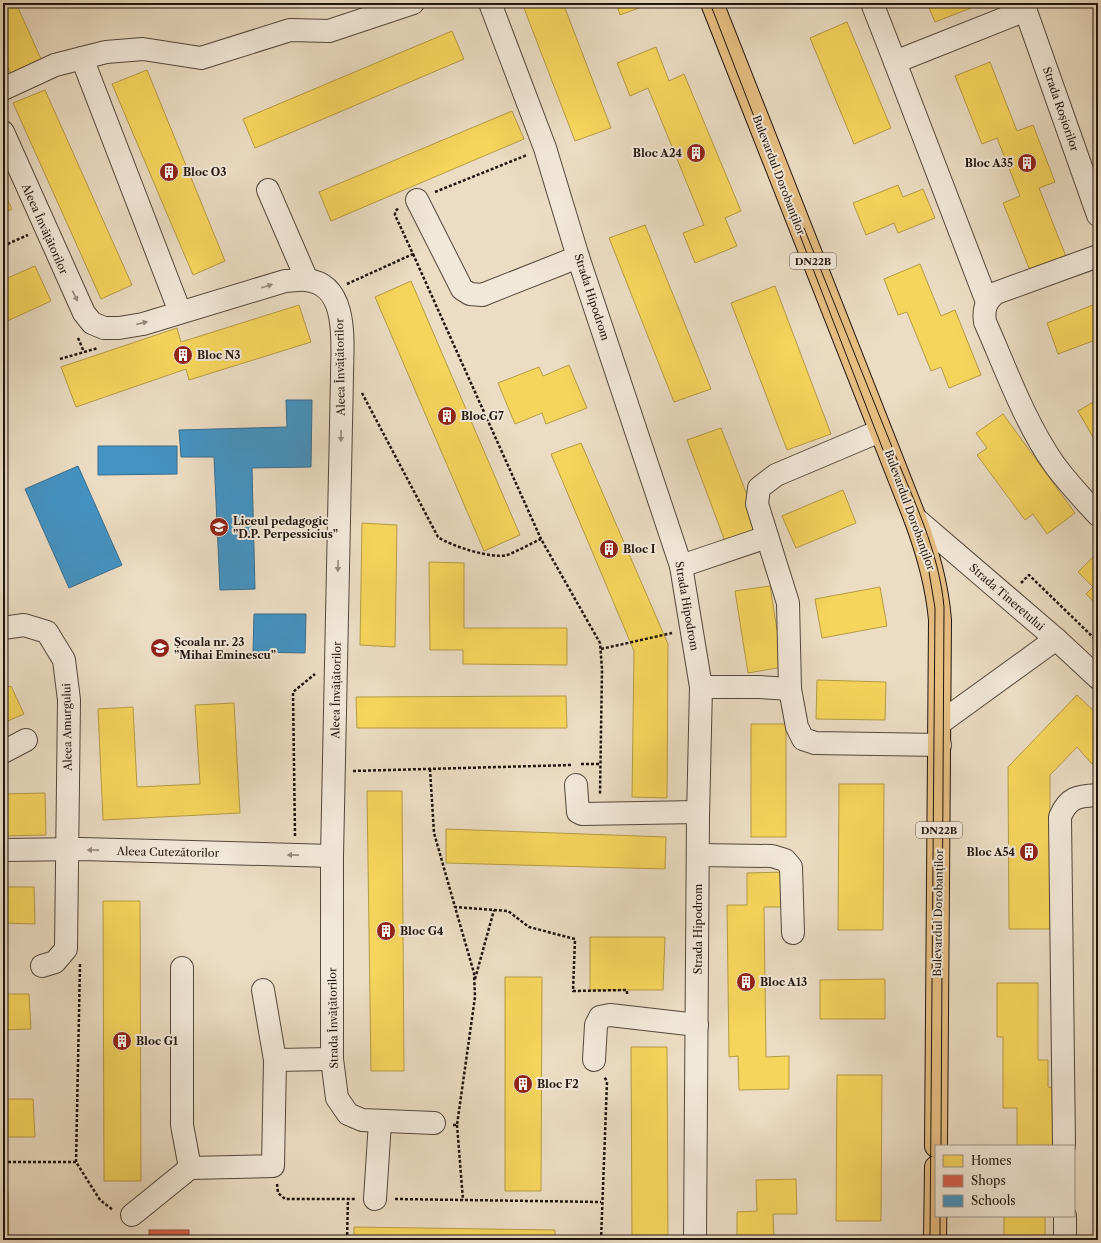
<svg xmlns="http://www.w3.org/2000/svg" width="1101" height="1243" viewBox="0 0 1101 1243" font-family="'Libre Caslon Text',serif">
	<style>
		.homes { fill: #f6d55c; stroke: #b69b45 }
		.shops { fill: #d6604d; stroke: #9f4a3a }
		.schools { fill: #4393c3; stroke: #386d8d }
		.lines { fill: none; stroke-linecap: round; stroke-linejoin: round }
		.minor-casing { stroke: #53473b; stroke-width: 24 }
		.major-casing { stroke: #20150e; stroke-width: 24 }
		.path { stroke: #20150e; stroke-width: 2.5; stroke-dasharray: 3 2; stroke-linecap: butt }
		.minor { stroke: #f2e8d8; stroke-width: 22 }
		.major { stroke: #e6be82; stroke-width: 22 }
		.tram { stroke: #20150e; stroke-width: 1 }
		.oneway { fill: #94897d }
		.labels { text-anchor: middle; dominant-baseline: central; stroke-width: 4; stroke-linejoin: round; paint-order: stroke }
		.shield { fill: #f2e8d8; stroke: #5f544b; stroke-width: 1 }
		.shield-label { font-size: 10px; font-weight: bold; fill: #20150e }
		.street-label { font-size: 11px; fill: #20150e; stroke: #f2e8d8 }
		.poi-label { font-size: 11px; font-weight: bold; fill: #20150e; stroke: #f2e8d8; text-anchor: start }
	</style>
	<rect width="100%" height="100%" fill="#ebdcc3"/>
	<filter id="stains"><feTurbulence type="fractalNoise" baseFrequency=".005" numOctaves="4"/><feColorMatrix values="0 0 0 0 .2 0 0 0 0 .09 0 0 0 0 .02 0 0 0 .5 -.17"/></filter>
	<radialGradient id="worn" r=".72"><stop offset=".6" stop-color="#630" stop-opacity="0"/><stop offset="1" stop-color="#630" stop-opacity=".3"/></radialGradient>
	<g class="homes">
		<path d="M 3,3 L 16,3 L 41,59 L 10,73 L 3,56 Z"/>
		<path d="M 522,3 L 563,3 L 611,128 L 575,141 Z"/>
		<path d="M 616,3 L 652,3 L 620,15 Z"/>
		<path d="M 927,3 L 969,3 L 971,8 L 935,22 Z"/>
		<path d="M 847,22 L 891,128 L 854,144 L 810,38 Z"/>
		<path d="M 452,31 L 464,59 L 255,148 L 243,119 Z"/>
		<path d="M 656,47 L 669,81 L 684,74 L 741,211 L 725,218 L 737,246 L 695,263 L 683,233 L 704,225 L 648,88 L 630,96 L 617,63 Z"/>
		<path d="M 990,62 L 1017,131 L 1033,125 L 1055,182 L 1039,188 L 1067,259 L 1031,273 L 1003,203 L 1020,196 L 997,138 L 982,144 L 955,76 Z"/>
		<path d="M 147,70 L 225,261 L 193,275 L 112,84 Z"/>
		<path d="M 45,90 L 132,285 L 101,299 L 13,103 Z"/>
		<path d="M 512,111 L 524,139 L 331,221 L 319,192 Z"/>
		<path d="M 898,185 L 903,197 L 923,189 L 935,218 L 898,233 L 894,223 L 866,235 L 853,203 Z"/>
		<path d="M 3,190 L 12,209 L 3,213 Z"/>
		<path d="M 645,225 L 711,389 L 674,402 L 609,238 Z"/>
		<path d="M 920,264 L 941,316 L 955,310 L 981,375 L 949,388 L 941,367 L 931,371 L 907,312 L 898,315 L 884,279 Z"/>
		<path d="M 35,266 L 51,301 L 3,323 L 3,280 Z"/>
		<path d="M 411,281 L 520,535 L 484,551 L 375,297 Z"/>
		<path d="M 775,286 L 831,434 L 787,450 L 731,303 Z"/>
		<path d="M 1098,303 L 1098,339 L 1058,354 L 1047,323 Z"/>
		<path d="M 299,305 L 311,342 L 189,380 L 186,369 L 76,407 L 61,367 L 177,328 L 181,342 Z"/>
		<path d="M 569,365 L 587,408 L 546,424 L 542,413 L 515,424 L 498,383 L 539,367 L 543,376 Z"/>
		<path d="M 1098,399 L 1098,446 L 1078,411 Z"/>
		<path d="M 1003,414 L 1075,513 L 1047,534 L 1033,514 L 1025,520 L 977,455 L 987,448 L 976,433 Z"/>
		<path d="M 721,428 L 761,531 L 726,544 L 687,440 Z"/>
		<path d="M 581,443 L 668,644 L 667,798 L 632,797 L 634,651 L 551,454 Z"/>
		<path d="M 843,490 L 856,523 L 796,548 L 782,516 Z"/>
		<path d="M 362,523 L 397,525 L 395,647 L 360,645 Z"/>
		<path d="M 1098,552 L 1098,606 L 1086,594 L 1093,587 L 1078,572 Z"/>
		<path d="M 429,562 L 464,563 L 464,628 L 567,628 L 567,665 L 463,664 L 463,650 L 430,650 Z"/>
		<path d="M 770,586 L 783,667 L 748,673 L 735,591 Z"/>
		<path d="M 880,587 L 887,626 L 822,638 L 815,599 Z"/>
		<path d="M 817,680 L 886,682 L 885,720 L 816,719 Z"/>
		<path d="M 11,686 L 24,714 L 3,723 L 3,689 Z"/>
		<path d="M 1077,695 L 1098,715 L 1098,758 L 1092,764 L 1077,747 L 1050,775 L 1050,929 L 1009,929 L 1008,767 Z"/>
		<path d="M 566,696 L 567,728 L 357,728 L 356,697 Z"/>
		<path d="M 234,703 L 240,813 L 103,820 L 98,709 L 133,707 L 137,787 L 200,784 L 195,705 Z"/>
		<rect x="751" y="724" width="35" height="113"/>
		<path d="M 839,784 L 884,784 L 883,930 L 838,930 Z"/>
		<path d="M 367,791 L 402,791 L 404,1071 L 371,1071 Z"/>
		<path d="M 45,793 L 46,835 L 3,836 L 3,794 Z"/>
		<path d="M 446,829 L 666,837 L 665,869 L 446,863 Z"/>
		<path d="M 1096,858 L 1098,858 L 1098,1029 Z"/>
		<path d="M 787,872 L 787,907 L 764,907 L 766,1057 L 789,1056 L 789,1089 L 739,1090 L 738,1056 L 729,1057 L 727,905 L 747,905 L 747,873 Z"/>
		<path d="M 3,887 L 34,887 L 35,924 L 3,923 Z"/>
		<path d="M 103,901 L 140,901 L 141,1181 L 104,1181 Z"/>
		<path d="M 590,937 L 665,937 L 663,990 L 590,990 Z"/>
		<path d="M 505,977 L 542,977 L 541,1191 L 505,1191 Z"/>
		<path d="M 885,979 L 885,1019 L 820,1019 L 820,980 Z"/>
		<path d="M 997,983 L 1038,983 L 1038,1060 L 1048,1060 L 1048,1087 L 1055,1088 L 1055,1146 L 1017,1146 L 1017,1108 L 1003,1108 L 1003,1037 L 997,1037 Z"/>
		<path d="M 3,994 L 29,994 L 31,1029 L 3,1030 Z"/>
		<path d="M 631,1047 L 667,1047 L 668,1240 L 632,1240 Z"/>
		<path d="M 837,1075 L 882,1075 L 881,1221 L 836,1221 Z"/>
		<path d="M 3,1099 L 33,1099 L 35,1137 L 3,1137 Z"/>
		<path d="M 796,1179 L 797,1214 L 773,1214 L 774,1240 L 737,1240 L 737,1212 L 757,1211 L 756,1180 Z"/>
		<path d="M 3,1192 L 8,1192 L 9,1240 L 3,1240 Z"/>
		<path d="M 1004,1216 L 1045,1216 L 1045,1240 L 990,1240 L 1004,1240 Z"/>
		<path d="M 354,1227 L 555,1230 L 555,1240 L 354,1240 Z"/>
	</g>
	<rect class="shops" x="149" y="1230" width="40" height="10"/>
	<g class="schools">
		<path d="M 286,400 L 312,400 L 311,467 L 252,468 L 255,589 L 220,590 L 214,457 L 181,457 L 179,430 L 287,427 Z"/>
		<path d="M 98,446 L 177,446 L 177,474 L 98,475 Z"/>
		<path d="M 78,466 L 122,565 L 69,588 L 25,489 Z"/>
		<path d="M 254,614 L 306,614 L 305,653 L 253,652 Z"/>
	</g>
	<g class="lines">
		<g class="minor-casing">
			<g id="minor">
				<path d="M 490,3 L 545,148 L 578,257 L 681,566 L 701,687 L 698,817 L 695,1240"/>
				<path d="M 872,3 L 895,62"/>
				<path d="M 1023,3 L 1098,215"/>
				<path d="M 82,58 L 180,312"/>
				<path d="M 3,89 L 55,65 L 106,52 L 143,49 L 201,58 L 290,30 L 329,31 L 413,3"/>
				<path d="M 3,132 L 84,313 L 92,323 L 104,328 L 119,328 L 143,324 L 285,281 C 292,281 299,279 306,280 C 350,284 342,346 342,376 L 332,856 L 332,1059 L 337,1098 L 348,1114 L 362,1120 L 434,1123"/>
				<path d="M 268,190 L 307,280"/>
				<path d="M 417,200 L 462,289 L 470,294 L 482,295 L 578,257"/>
				<path d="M 1098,256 L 996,293 C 986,301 983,309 985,322 C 1006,369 1024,421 1054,464 C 1067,482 1083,499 1098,515"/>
				<path d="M 987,302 L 895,62 L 1026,10"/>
				<path d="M 915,518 L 1056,639 L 1098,678"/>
				<path d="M 681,566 L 767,537"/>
				<path d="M 3,628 L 24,625 L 47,632 L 64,660 L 69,700 L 66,949 L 55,962 L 42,966"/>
				<path d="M 701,687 L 759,687 L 790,689 L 797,727 L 803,739 L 815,743 L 940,745"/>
				<path d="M 790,689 L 788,603 L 757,504 L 759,488 L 776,475 L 880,431"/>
				<path d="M 940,723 L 1056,639"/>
				<path d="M 3,752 L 26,740"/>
				<path d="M 576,785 L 578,812 L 582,814 L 698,812"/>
				<path d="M 3,850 L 82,849 L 332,856"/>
				<path d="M 698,855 L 772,856 L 785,860 L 791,867 L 793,933"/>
				<path d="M 275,1060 L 332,1059"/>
				<path d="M 594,1060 L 596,1025 L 600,1017 L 610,1015 L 697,1025"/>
				<path d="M 1064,1146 L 1060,817 C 1068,797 1078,796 1098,795"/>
				<path d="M 190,1168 L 273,1166 L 275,1060 L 263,990"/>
				<path d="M 375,1199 L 380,1122"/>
				<path d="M 132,1215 L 190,1168 L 182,1125 L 182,968"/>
				<path d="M 1065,1216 L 1065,1240"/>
			</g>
		</g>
		<g class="major-casing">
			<g id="major">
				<path d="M 712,3 L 915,518 C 928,553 937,584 940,620 L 936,1146"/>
				<path d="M 935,1240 L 936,1167"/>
			</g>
		</g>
		<g class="path">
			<path d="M 435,192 L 527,155"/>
			<path d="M 3,246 L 28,235"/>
			<path d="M 413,254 L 541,539"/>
			<path d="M 347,284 L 413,254 L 395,215 L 395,212 L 399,207"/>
			<path d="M 78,338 L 84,352"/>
			<path d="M 60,359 L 98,348"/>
			<path d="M 362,393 L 438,537 C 451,546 491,559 507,555 C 518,551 530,544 541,539 L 600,643 L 602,669 L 600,794"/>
			<path d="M 1021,583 L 1029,575 L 1098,642"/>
			<path d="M 601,649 L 672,633"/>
			<path d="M 581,764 L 601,764"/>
			<path d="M 430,769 L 434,833 L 455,907"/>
			<path d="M 353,771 L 572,765"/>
			<path d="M 295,836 L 293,692 L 315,674"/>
			<path d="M 80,964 L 76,1162 L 100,1200 L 113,1210"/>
			<path d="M 475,979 L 494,910"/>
			<path d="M 453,1125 L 457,1125 L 475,997 L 474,973 L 455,907 L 508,911 L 529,927 L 575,939 L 573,991 L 627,990 L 627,996"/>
			<path d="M 457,1125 L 463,1200"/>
			<path d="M 3,1162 L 76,1162"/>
			<path d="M 277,1184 L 278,1193 L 285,1199 L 356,1199"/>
			<path d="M 395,1199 L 601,1202"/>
			<path d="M 347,1240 L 348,1199"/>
			<path d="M 601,1240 L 607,1082 L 604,1076"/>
		</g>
		<use href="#minor" class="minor"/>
		<use href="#major" class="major"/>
		<g class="tram">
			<path d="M 710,3 L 928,566 L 935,608 L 930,1240"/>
			<path d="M 804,228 C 833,301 863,374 892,447 C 913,499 939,551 944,607 L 941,1146"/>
			<path d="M 940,1240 L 940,1216"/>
		</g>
	</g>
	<defs><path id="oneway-solid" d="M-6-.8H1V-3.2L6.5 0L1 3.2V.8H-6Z"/></defs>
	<g class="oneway">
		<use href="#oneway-solid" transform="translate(267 286) rotate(-17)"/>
		<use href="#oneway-solid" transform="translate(75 296) rotate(64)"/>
		<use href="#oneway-solid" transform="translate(142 323) rotate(-14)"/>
		<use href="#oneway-solid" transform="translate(341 436) rotate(91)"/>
		<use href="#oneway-solid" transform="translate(338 566) rotate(91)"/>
		<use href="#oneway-solid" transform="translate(93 850) rotate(-179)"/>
		<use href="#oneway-solid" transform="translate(293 855) rotate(-179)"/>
	</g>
	<defs>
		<g id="building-disc" transform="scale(1)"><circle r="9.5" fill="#8f2418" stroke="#f2e8d8"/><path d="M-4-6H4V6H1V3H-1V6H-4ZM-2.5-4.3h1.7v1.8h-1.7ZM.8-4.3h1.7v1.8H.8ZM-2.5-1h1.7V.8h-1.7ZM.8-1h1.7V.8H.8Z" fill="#fff"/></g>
		<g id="university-disc" transform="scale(1)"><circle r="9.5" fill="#8f2418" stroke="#f2e8d8"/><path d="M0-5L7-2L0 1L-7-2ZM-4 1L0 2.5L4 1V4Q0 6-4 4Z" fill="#fff"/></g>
		<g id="school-disc" transform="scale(1)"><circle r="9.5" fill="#8f2418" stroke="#f2e8d8"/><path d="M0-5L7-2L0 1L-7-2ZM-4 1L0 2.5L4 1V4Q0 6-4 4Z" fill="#fff"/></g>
	</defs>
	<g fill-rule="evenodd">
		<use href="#building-disc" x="696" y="153"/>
		<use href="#building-disc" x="1027" y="163"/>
		<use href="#building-disc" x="169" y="172"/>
		<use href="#building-disc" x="183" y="355"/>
		<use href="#building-disc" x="447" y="416"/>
		<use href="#university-disc" x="219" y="527"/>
		<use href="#building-disc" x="609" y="549"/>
		<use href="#school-disc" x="160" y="648"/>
		<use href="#building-disc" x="1029" y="852"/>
		<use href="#building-disc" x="386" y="931"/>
		<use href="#building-disc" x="746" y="982"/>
		<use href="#building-disc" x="122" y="1041"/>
		<use href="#building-disc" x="523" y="1084"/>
	</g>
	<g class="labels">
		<g class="shield">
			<rect x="790" y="253" width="46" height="16" rx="3"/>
			<rect x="916" y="822" width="46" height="16" rx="3"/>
		</g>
		<g class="shield-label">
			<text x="813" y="261">DN22B</text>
			<text x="939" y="830">DN22B</text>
		</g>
		<g class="street-label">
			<text transform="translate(1061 109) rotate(71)">Strada Roșiorilor</text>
			<text transform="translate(779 175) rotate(69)">Bulevardul Dorobanților</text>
			<text transform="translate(45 229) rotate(66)">Aleea Învățătorilor</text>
			<text transform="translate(592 297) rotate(72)">Strada Hipodrom</text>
			<text transform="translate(340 367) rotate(-91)">Aleea Învățătorilor</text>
			<text transform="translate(910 510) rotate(70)">Bulevardul Dorobanților</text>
			<text transform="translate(1007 597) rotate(41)">Strada Tineretului</text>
			<text transform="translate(687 606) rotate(80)">Strada Hipodrom</text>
			<text transform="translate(336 690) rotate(-89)">Aleea Învățătorilor</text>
			<text transform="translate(67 727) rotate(-91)">Aleea Amurgului</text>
			<text transform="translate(168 852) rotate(1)">Aleea Cutezătorilor</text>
			<text transform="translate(938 913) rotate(-89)">Bulevardul Dorobanților</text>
			<text transform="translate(698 929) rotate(-90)">Strada Hipodrom</text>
			<text transform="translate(333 1018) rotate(-91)">Strada Învățătorilor</text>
		</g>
		<g class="poi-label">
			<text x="682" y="153" text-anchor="end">Bloc A24</text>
			<text x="1013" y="163" text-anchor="end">Bloc A35</text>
			<text x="183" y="172">Bloc O3</text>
			<text x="197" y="355">Bloc N3</text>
			<text x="461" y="416">Bloc G7</text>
			<text x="233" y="521">Liceul pedagogic<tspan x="233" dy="13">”D.P. Perpessicius”</tspan></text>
			<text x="623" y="549">Bloc I</text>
			<text x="174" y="642">Școala nr. 23<tspan x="174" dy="13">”Mihai Eminescu”</tspan></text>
			<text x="1015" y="852" text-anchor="end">Bloc A54</text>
			<text x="400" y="931">Bloc G4</text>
			<text x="760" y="982">Bloc A13</text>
			<text x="136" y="1041">Bloc G1</text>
			<text x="537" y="1084">Bloc F2</text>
		</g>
	</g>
	<rect width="1101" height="1243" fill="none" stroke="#ebdcc3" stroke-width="16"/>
	<rect x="4" y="4" width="1093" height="1235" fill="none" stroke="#20150e" stroke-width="2"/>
	<rect x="8" y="8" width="1085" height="1227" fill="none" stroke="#20150e"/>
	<rect x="935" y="1145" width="140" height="72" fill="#f2e8d8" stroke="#9e9487"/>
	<rect x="943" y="1155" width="20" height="12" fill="#f6d55c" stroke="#9e9487"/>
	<text x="971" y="1165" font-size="12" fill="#20150e">Homes</text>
	<rect x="943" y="1175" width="20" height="12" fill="#d6604d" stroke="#9e9487"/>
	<text x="971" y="1185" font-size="12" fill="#20150e">Shops</text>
	<rect x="943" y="1195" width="20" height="12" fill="#4393c3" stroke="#9e9487"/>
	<text x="971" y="1205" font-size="12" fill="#20150e">Schools</text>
	<rect width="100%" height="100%" filter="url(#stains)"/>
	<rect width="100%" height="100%" fill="url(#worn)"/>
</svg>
